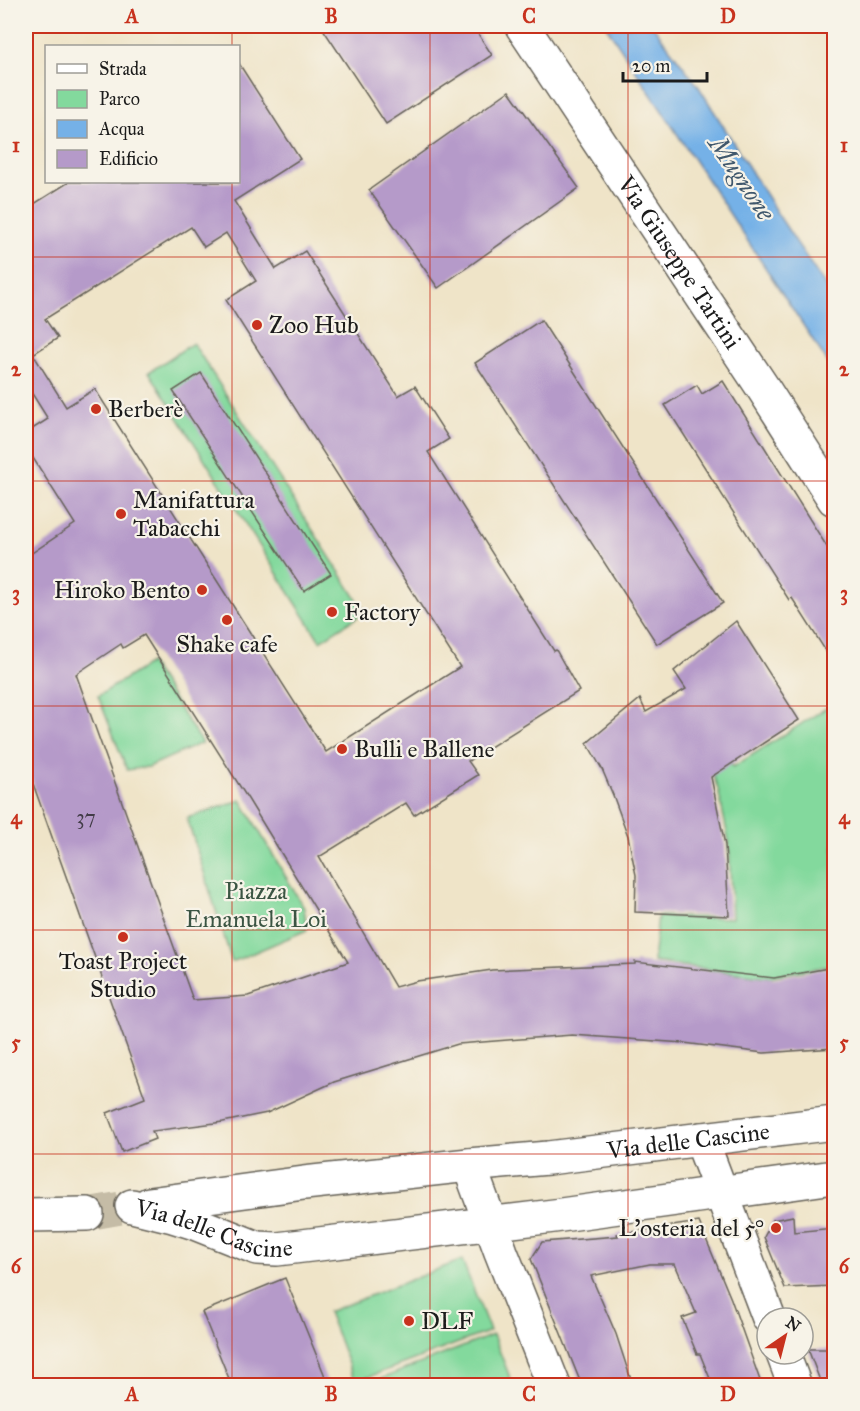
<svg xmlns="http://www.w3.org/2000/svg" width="860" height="1411" viewBox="0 0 860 1411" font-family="'IM FELL Great Primer',serif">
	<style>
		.green { fill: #83d99d; stroke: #507a5c; stroke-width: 1.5 }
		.water { fill: #75b1e7; stroke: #486682; stroke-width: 1.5 }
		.building { fill: #b59ac9; fill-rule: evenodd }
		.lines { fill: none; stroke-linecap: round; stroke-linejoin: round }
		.minor-tunnel { stroke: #c5bca6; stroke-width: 33; stroke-dasharray: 33 16; stroke-linecap: butt }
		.minor-casing { stroke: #666258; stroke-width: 36 }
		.minor { stroke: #fff; stroke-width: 33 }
		.grid { fill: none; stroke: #c8321e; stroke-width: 1.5; stroke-opacity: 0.55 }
		.poi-dot { fill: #c8321e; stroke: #f7f3e8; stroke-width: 2 }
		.labels { text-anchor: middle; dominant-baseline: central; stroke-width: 4.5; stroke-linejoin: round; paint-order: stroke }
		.number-label { font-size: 21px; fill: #423c47 }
		.street-label { font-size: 24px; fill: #1c1c1c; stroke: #f7f3e8 }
		.poi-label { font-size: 24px; fill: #1c1c1c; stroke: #f7f3e8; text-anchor: start }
		.park-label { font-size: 24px; fill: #3b5543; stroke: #f7f3e8 }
		.water-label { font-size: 26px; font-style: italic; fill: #40586d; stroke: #f7f3e8 }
		.neatline { fill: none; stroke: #c8321e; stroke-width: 2 }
		.grid-label { font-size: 20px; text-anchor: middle; font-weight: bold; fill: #c8321e }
	</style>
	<rect width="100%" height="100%" fill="#f7f3e8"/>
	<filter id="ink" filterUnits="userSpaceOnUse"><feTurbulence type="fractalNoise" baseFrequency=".0167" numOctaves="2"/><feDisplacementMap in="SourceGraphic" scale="12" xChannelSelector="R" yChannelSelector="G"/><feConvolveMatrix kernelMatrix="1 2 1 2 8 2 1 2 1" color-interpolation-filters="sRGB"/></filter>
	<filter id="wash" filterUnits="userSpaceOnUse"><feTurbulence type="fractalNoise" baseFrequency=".008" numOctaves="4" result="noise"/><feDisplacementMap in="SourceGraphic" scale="24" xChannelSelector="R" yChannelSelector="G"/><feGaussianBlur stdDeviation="1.35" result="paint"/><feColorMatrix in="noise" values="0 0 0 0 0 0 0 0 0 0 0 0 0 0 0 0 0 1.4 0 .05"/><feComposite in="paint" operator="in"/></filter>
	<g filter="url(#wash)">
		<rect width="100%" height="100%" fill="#efe4c8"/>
		<g class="green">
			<path d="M 193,343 L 365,612 L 320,641 L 149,372 Z"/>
			<path d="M 150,663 L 202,743 L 148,767 L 127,770 L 98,696 Z"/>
			<path d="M 834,703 L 834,965 L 768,977 L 653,962 L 658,916 L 732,918 L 729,842 L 718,789 L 703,748 L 694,711 L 733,767 Z"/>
			<path d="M 241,800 L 304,908 L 307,930 L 232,962 L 187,818 Z"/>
			<path d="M 462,1260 L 490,1331 L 355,1382 L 328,1312 Z"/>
			<path d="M 493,1335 L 513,1385 L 365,1385 Z"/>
		</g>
		<path class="water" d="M 606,26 L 653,26 L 699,87 L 777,213 L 834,299 L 834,372 Z"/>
		<g id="blocks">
			<g class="building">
				<path d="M 321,26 L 473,26 L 492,55 L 386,124 Z"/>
				<path d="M 238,62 L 300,159 L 234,201 L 276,269 L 305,251 L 398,396 L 415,386 L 449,439 L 428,452 L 554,651 L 556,650 L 579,691 L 468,761 L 478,775 L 414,815 L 406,803 L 319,857 L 395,987 L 417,981 L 492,970 L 635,964 L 635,962 L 774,978 L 834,967 L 834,1048 L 764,1053 L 684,1043 L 572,1035 L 458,1044 L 334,1082 L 267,1113 L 223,1122 L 152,1131 L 155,1139 L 122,1152 L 107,1113 L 145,1098 L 26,764 L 26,557 L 75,524 L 26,447 L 26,433 L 48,419 L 26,384 L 26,209 L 69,182 L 238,182 ZM 191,227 L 204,247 L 226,233 L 256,281 L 226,300 L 460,667 L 326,752 L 95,389 L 66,407 L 33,354 L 58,338 L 45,319 ZM 144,635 L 248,799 L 348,962 L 248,996 L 193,1000 L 76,674 L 121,644 L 123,648 Z"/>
				<path d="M 509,91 L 579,188 L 438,288 L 369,190 Z"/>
				<path d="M 541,320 L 723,603 L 657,644 L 475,363 Z"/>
				<path d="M 201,373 L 331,574 L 304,591 L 173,391 Z"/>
				<path d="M 723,381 L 834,558 L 834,664 L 792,598 L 789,600 L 665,405 L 697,385 L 702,394 Z"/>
				<path d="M 736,621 L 799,720 L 711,777 L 725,845 L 729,916 L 635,912 L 636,875 L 628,836 L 613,795 L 602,769 L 587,743 L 640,699 L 646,712 L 686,689 L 674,671 Z"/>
				<path d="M 793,1216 L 794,1232 L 834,1228 L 834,1286 L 785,1288 L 764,1237 L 773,1220 Z"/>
				<path d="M 699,1222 L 731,1299 L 762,1386 L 713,1386 L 700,1354 L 697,1354 L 682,1318 L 696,1313 L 675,1264 L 650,1264 L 591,1276 L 616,1334 L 633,1386 L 582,1386 L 531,1259 L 542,1242 L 618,1236 L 617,1234 Z"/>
				<path d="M 285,1278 L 329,1386 L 232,1386 L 202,1312 Z"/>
				<path d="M 808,1349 L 834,1349 L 834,1386 L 822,1386 Z"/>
			</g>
		</g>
	</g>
	<g filter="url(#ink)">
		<use href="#blocks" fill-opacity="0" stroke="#666258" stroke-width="1.5"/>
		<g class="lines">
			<path class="minor-tunnel" d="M 87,1214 L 132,1206"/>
			<g class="minor-casing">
				<g id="minor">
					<path id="s1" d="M 522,26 L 763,388 L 834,499"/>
					<path d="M 701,1139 L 769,1318"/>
					<path d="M 469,1165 L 501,1252 L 554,1386"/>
					<path id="s2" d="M 149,1204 L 304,1183 L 469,1165 L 548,1158 L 834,1123"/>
					<path id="s3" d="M 132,1206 L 173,1216 L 192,1222 L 257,1248 L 277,1249 L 554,1216 L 834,1177"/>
					<path d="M 26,1215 L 87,1214"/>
					<path d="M 783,1354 L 795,1386"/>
				</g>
			</g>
			<use href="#minor" class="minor"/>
		</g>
	</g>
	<path class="grid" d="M 232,26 L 232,46M 430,26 L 430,1386M 628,26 L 628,1386M 232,182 L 232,1386M 26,257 L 834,257M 26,481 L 834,481M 26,706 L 834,706M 26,930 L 834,930M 26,1154 L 834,1154"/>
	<g class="poi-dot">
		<circle cx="257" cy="325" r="6"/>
		<circle cx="96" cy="409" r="6"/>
		<circle cx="121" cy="514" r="6"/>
		<circle cx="202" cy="590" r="6"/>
		<circle cx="332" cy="612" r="6"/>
		<circle cx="227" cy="620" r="6"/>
		<circle cx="342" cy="749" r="6"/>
		<circle cx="123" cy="937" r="6"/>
		<circle cx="776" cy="1228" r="6"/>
		<circle cx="409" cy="1321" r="6"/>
	</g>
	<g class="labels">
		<g class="number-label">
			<text x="86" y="817">37</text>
		</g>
		<g class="street-label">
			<text stroke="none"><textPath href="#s1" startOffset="284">Via Giuseppe Tartini</textPath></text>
			<text stroke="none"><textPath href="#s2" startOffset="543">Via delle Cascine</textPath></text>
			<text stroke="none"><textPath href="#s3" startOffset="86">Via delle Cascine</textPath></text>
		</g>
		<g class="poi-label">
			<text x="269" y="325">Zoo Hub</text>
			<text x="108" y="409">Berberè</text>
			<text x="133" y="500">Manifattura<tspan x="133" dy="28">Tabacchi</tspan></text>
			<text x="190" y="590" text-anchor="end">Hiroko Bento</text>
			<text x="344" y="612">Factory</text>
			<text x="227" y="644" text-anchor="middle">Shake cafe</text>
			<text x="354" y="749">Bulli e Ballene</text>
			<text x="123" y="961" text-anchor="middle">Toast Project<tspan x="123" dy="28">Studio</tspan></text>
			<text x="764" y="1228" text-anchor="end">L'osteria del 5°</text>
			<text x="421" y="1321">DLF</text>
		</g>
		<g class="park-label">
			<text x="256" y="891">Piazza<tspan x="256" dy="28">Emanuela Loi</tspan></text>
		</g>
		<g class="water-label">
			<text transform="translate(742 178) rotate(56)">Mugnone</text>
		</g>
	</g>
	<rect width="860" height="1411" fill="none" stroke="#f7f3e8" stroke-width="66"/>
	<rect x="45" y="45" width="195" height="138" fill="#f7f3e8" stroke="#9f9d96" stroke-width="1.5"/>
	<rect x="57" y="64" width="30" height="9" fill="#ffffff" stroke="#9f9d96" stroke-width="1.5"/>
	<text x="99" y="75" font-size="18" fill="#1c1c1c">Strada</text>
	<rect x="57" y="90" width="30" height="18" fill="#83d99d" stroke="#9f9d96" stroke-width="1.5"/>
	<text x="99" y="105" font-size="18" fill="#1c1c1c">Parco</text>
	<rect x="57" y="120" width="30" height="18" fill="#75b1e7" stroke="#9f9d96" stroke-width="1.5"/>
	<text x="99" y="135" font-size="18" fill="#1c1c1c">Acqua</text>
	<rect x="57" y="150" width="30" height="18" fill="#b59ac9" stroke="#9f9d96" stroke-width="1.5"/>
	<text x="99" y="165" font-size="18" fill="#1c1c1c">Edificio</text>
	<g transform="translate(785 1336) rotate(35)"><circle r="28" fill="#f7f3e8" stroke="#9f9d96" stroke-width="1.5"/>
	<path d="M0-4.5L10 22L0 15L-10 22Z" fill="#c8321e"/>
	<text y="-9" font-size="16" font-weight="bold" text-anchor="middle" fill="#1c1c1c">N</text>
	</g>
	<path d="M623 72v9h84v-9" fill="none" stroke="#1c1c1c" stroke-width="3"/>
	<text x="632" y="72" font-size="18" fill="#1c1c1c" stroke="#f7f3e8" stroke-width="4.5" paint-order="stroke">20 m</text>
	<rect x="33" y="33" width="794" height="1345" class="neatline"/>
	<g class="grid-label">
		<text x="132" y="23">A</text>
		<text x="331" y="23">B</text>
		<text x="529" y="23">C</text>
		<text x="728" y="23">D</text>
		<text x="16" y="152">1</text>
		<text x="844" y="152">1</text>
		<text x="16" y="376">2</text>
		<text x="844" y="376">2</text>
		<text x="16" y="600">3</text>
		<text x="844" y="600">3</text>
		<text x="16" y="824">4</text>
		<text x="844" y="824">4</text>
		<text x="16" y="1049">5</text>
		<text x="844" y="1049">5</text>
		<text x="16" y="1273">6</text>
		<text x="844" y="1273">6</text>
		<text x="132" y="1401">A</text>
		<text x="331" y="1401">B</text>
		<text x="529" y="1401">C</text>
		<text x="728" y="1401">D</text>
	</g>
</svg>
